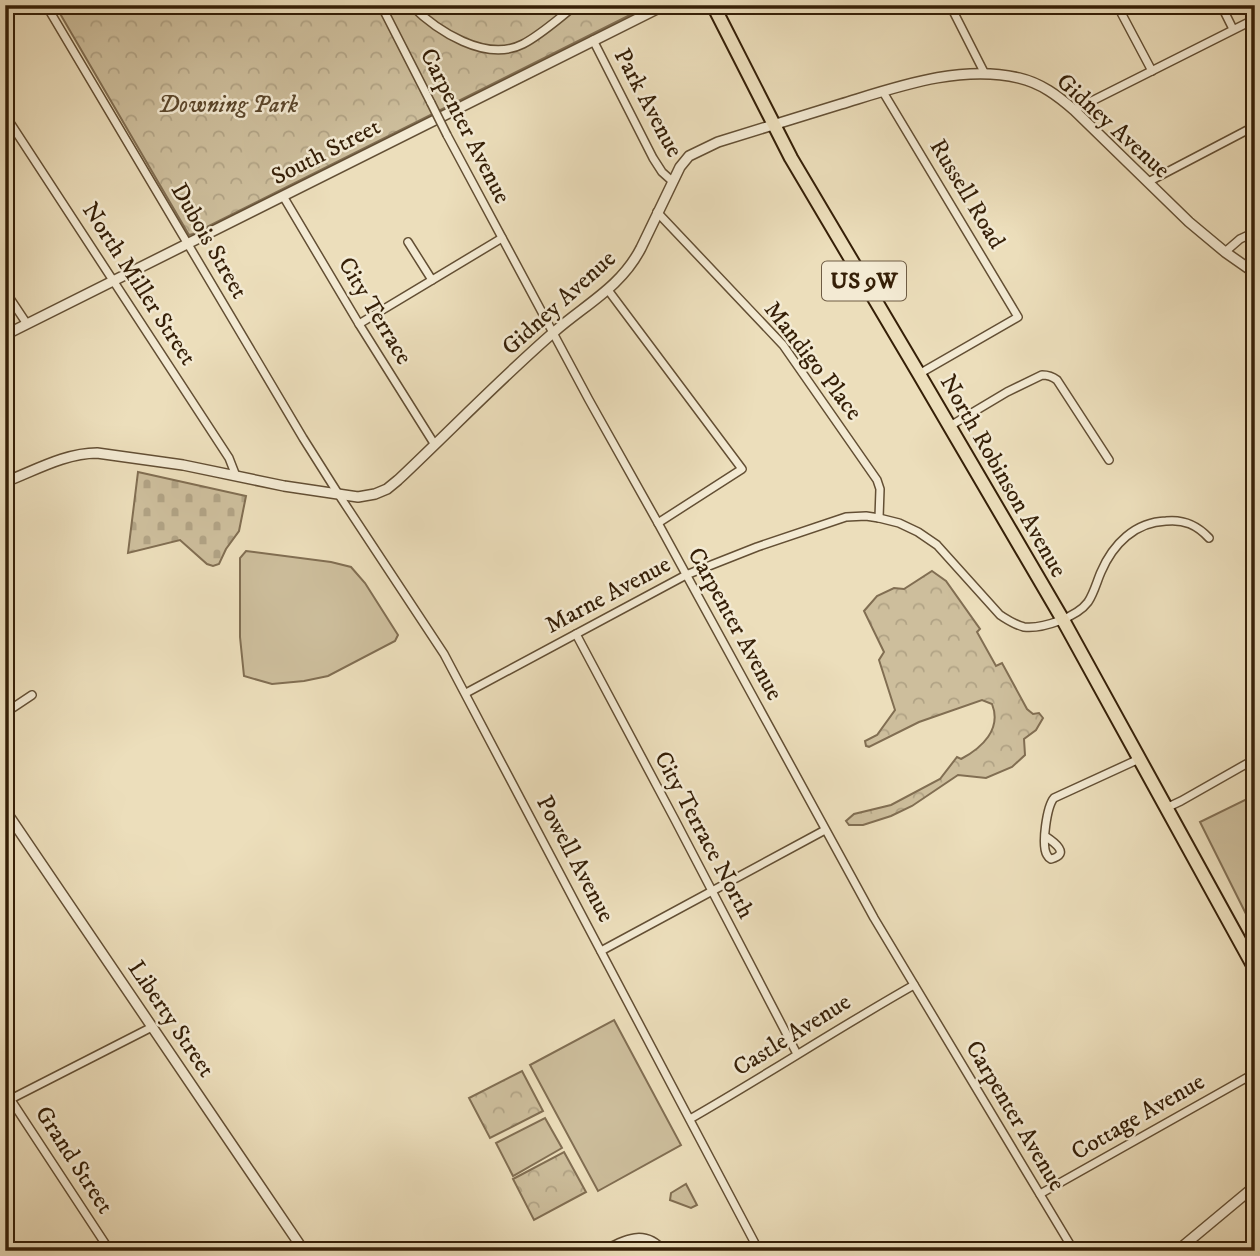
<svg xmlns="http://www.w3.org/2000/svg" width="1260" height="1256" viewBox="0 0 1260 1256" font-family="'IM FELL DW Pica',serif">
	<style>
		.grass { fill: #cdbe9c; stroke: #816e52; stroke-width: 2 }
		.forest { fill: url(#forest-crowns); stroke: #816e52; stroke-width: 2 }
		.cemetery { fill: url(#cemetery-stones); stroke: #816e52; stroke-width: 2 }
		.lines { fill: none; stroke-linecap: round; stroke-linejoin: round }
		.minor-casing { stroke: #634f34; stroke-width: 10 }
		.tertiary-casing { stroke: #634f34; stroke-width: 12 }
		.trunk-casing { stroke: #351f07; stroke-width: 16 }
		.minor { stroke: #f3ead3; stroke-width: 7 }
		.tertiary { stroke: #f3ead3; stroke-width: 9 }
		.trunk { stroke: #ecdebb; stroke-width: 12 }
		.minor-bridge-casing { stroke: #634f34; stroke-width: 10; stroke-linecap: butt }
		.minor-bridge { stroke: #f3ead3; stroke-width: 7 }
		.labels { text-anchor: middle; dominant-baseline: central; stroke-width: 5; stroke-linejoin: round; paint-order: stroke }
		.shield { fill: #f3ead3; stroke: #6e5c44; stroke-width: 2 }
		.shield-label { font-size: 23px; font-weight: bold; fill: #351f07 }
		.street-label { font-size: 24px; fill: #351f07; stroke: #f3ead3 }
		.park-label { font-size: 24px; font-style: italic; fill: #5b472c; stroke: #f3ead3 }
	</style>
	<defs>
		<pattern id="forest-crowns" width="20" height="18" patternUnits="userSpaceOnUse" patternTransform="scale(1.75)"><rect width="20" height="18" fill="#cdbe9c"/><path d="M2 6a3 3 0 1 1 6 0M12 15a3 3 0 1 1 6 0" fill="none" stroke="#b1a385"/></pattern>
		<pattern id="cemetery-stones" width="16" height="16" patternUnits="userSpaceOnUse" patternTransform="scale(1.75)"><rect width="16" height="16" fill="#cdbe9c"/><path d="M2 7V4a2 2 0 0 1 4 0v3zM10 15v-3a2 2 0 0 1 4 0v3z" fill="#b1a385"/></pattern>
	</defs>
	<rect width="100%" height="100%" fill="#ecdebb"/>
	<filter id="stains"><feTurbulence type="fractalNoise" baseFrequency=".00286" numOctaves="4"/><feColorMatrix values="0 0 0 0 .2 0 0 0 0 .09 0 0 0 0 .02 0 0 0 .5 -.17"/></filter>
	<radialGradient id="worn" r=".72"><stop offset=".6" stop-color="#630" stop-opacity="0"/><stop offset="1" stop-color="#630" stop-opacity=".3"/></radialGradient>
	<g class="grass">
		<path d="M 246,551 L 331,562 L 351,567 L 365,583 L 398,635 L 395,641 L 328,676 L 304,681 L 272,684 L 244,676 L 240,637 L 240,558 Z"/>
		<path d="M 1255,795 L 1255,932 L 1200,822 Z"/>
		<path d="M 614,1020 L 681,1145 L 598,1191 L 530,1065 Z"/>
		<path d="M 545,1118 L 562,1148 L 513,1176 L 496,1143 Z"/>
		<path d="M 686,1184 L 697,1205 L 691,1208 L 670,1200 L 671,1193 Z"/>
	</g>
	<g class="forest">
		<path d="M 55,5 L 650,5 L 193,234 L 189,235 Z"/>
		<path d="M 932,571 L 946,581 L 980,629 L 977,632 L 996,666 L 1002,663 L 1027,709 L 1033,714 L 1039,713 L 1043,718 L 1036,730 L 1024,739 L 1025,755 L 1012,767 L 986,778 L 958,775 L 912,806 L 891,816 L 863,825 L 849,825 L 846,821 L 854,814 L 891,805 L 940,779 L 957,757 L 961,759 C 982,748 1002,729 992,704 L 982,700 L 919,722 L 869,747 L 866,746 L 865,741 L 877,735 L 895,710 L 879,660 L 884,652 L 864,611 L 877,596 L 894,588 L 904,589 Z"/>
		<path d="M 522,1071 L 543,1111 L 490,1138 L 469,1098 Z"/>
		<path d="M 564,1152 L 586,1192 L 534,1220 L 513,1179 Z"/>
	</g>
	<path class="cemetery" d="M 138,472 L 246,496 L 239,531 L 226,549 L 219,564 L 213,566 L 207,564 L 180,540 L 128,553 Z"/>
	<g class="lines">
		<g class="minor-casing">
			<g id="minor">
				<path d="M 46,5 L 303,438 L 339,495 L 444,654 L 759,1251"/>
				<path d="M 381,5 L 431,103"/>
				<path d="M 411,5 C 437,31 486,63 523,44 C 542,34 559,18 576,5"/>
				<path d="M 950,5 L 985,74"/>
				<path d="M 1117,5 L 1152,71"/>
				<path d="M 1221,5 L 1233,29"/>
				<path d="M 593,40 L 653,158 L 662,172 L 672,181"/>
				<path d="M 883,92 L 1018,317 L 919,374"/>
				<path d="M 1074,110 L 1255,19"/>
				<path d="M 5,115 L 229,458 L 236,476"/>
				<path d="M 447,135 L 589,400 L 658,523 L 874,918 L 1074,1251"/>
				<path d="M 1148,182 L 1255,126"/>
				<path d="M 283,196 L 359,324 L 435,445"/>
				<path d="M 657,212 L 783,345 L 877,480 L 880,489 L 879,518"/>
				<path d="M 408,242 L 432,280"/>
				<path d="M 1225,252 L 1240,239 L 1255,232"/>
				<path d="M 608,290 L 742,469 L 658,523"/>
				<path d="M 5,291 L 27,324"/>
				<path d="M 359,324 L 502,238"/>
				<path d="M 950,426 L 1007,392 L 1042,375 C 1048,375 1052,376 1057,380 L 1109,460"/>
				<path d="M 5,469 L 12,480"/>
				<path d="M 576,634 L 674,818 L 797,1054"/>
				<path d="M 466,693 L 686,575 L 757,547 L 846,517 L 866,516 L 879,518 L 899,523 L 918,532 L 937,545 L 1000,615 C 1008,620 1015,625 1024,627 C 1043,629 1077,617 1088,602 C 1094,593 1097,581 1101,572 C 1113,544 1135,522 1166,521 C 1184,519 1197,525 1209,538"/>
				<path d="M 5,713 L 32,695"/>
				<path d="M 1166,808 L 1181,801 L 1255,759"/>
				<path d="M 1045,836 C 1054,842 1071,854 1051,859 C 1049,858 1048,857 1047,855 C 1041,845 1047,806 1054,798 L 1139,759"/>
				<path d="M 601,951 L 825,830"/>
				<path d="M 5,1091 L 110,1251"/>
				<path d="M 5,1102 L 152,1027"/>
				<path d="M 690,1119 C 765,1076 838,1028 914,985"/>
				<path d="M 1040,1194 L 1255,1073"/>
				<path d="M 603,1251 C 625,1239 645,1228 664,1251"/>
			</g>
		</g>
		<g class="tertiary-casing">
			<g id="tertiary">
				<path d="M 5,335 L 665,5"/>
				<path d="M 5,482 C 34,471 65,453 97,453 L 183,465 L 284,486 L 358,497 L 375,494 L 387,489 L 398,480 C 450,431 500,379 554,332 C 586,304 621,287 641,248 L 680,167 L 689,156 L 718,142 C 759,129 800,117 841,104 C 897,87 960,64 1019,78 C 1041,83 1058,96 1074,110 L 1189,222 L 1225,252 L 1255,273"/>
				<path d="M 5,810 L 304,1251"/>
				<path d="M 1177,1251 L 1255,1186"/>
			</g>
		</g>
		<g class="trunk-casing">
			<path id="trunk" d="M 713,5 L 791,158 L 919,374 L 1063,620 L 1255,969"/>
		</g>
		<use href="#minor" class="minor"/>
		<use href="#tertiary" class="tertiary"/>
		<use href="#trunk" class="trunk"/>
		<g class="minor-bridge-casing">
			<path id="minor-bridge" d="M 431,103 L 447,135"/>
		</g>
		<use href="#minor-bridge" class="minor-bridge"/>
	</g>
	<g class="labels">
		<rect class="shield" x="822" y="261.5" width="84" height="39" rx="5"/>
		<g class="shield-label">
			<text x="864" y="281">US 9W</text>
		</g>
		<g class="street-label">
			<text transform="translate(648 103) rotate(62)">Park Avenue</text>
			<text transform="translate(465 126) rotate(63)">Carpenter Avenue</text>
			<text transform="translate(1113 126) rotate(42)">Gidney Avenue</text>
			<text transform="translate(326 152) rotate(-27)">South Street</text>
			<text transform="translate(967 194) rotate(59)">Russell Road</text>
			<text transform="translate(209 241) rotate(60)">Dubois Street</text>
			<text transform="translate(139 284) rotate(57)">North Miller Street</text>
			<text transform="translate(559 303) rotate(-42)">Gidney Avenue</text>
			<text transform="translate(375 311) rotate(59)">City Terrace</text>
			<text transform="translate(813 361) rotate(52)">Mandigo Place</text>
			<text transform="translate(1003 476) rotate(60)">North Robinson Avenue</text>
			<text transform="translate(608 595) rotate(-28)">Marne Avenue</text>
			<text transform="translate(735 624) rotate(61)">Carpenter Avenue</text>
			<text transform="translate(704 835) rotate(62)">City Terrace North</text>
			<text transform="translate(575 859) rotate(62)">Powell Avenue</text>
			<text transform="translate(171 1019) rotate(56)">Liberty Street</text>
			<text transform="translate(792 1035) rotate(-32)">Castle Avenue</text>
			<text transform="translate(1015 1116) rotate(59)">Carpenter Avenue</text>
			<text transform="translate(1138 1117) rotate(-30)">Cottage Avenue</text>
			<text transform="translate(74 1160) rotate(57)">Grand Street</text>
		</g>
		<g class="park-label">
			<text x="228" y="105">Downing Park</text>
		</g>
	</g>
	<rect width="1260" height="1256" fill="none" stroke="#ecdebb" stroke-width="28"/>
	<rect x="7" y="7" width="1246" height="1242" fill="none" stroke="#351f07" stroke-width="3.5"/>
	<rect x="14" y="14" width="1232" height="1228" fill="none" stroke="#351f07" stroke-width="2"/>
	<rect width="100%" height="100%" filter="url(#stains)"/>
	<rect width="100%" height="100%" fill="url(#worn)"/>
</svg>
